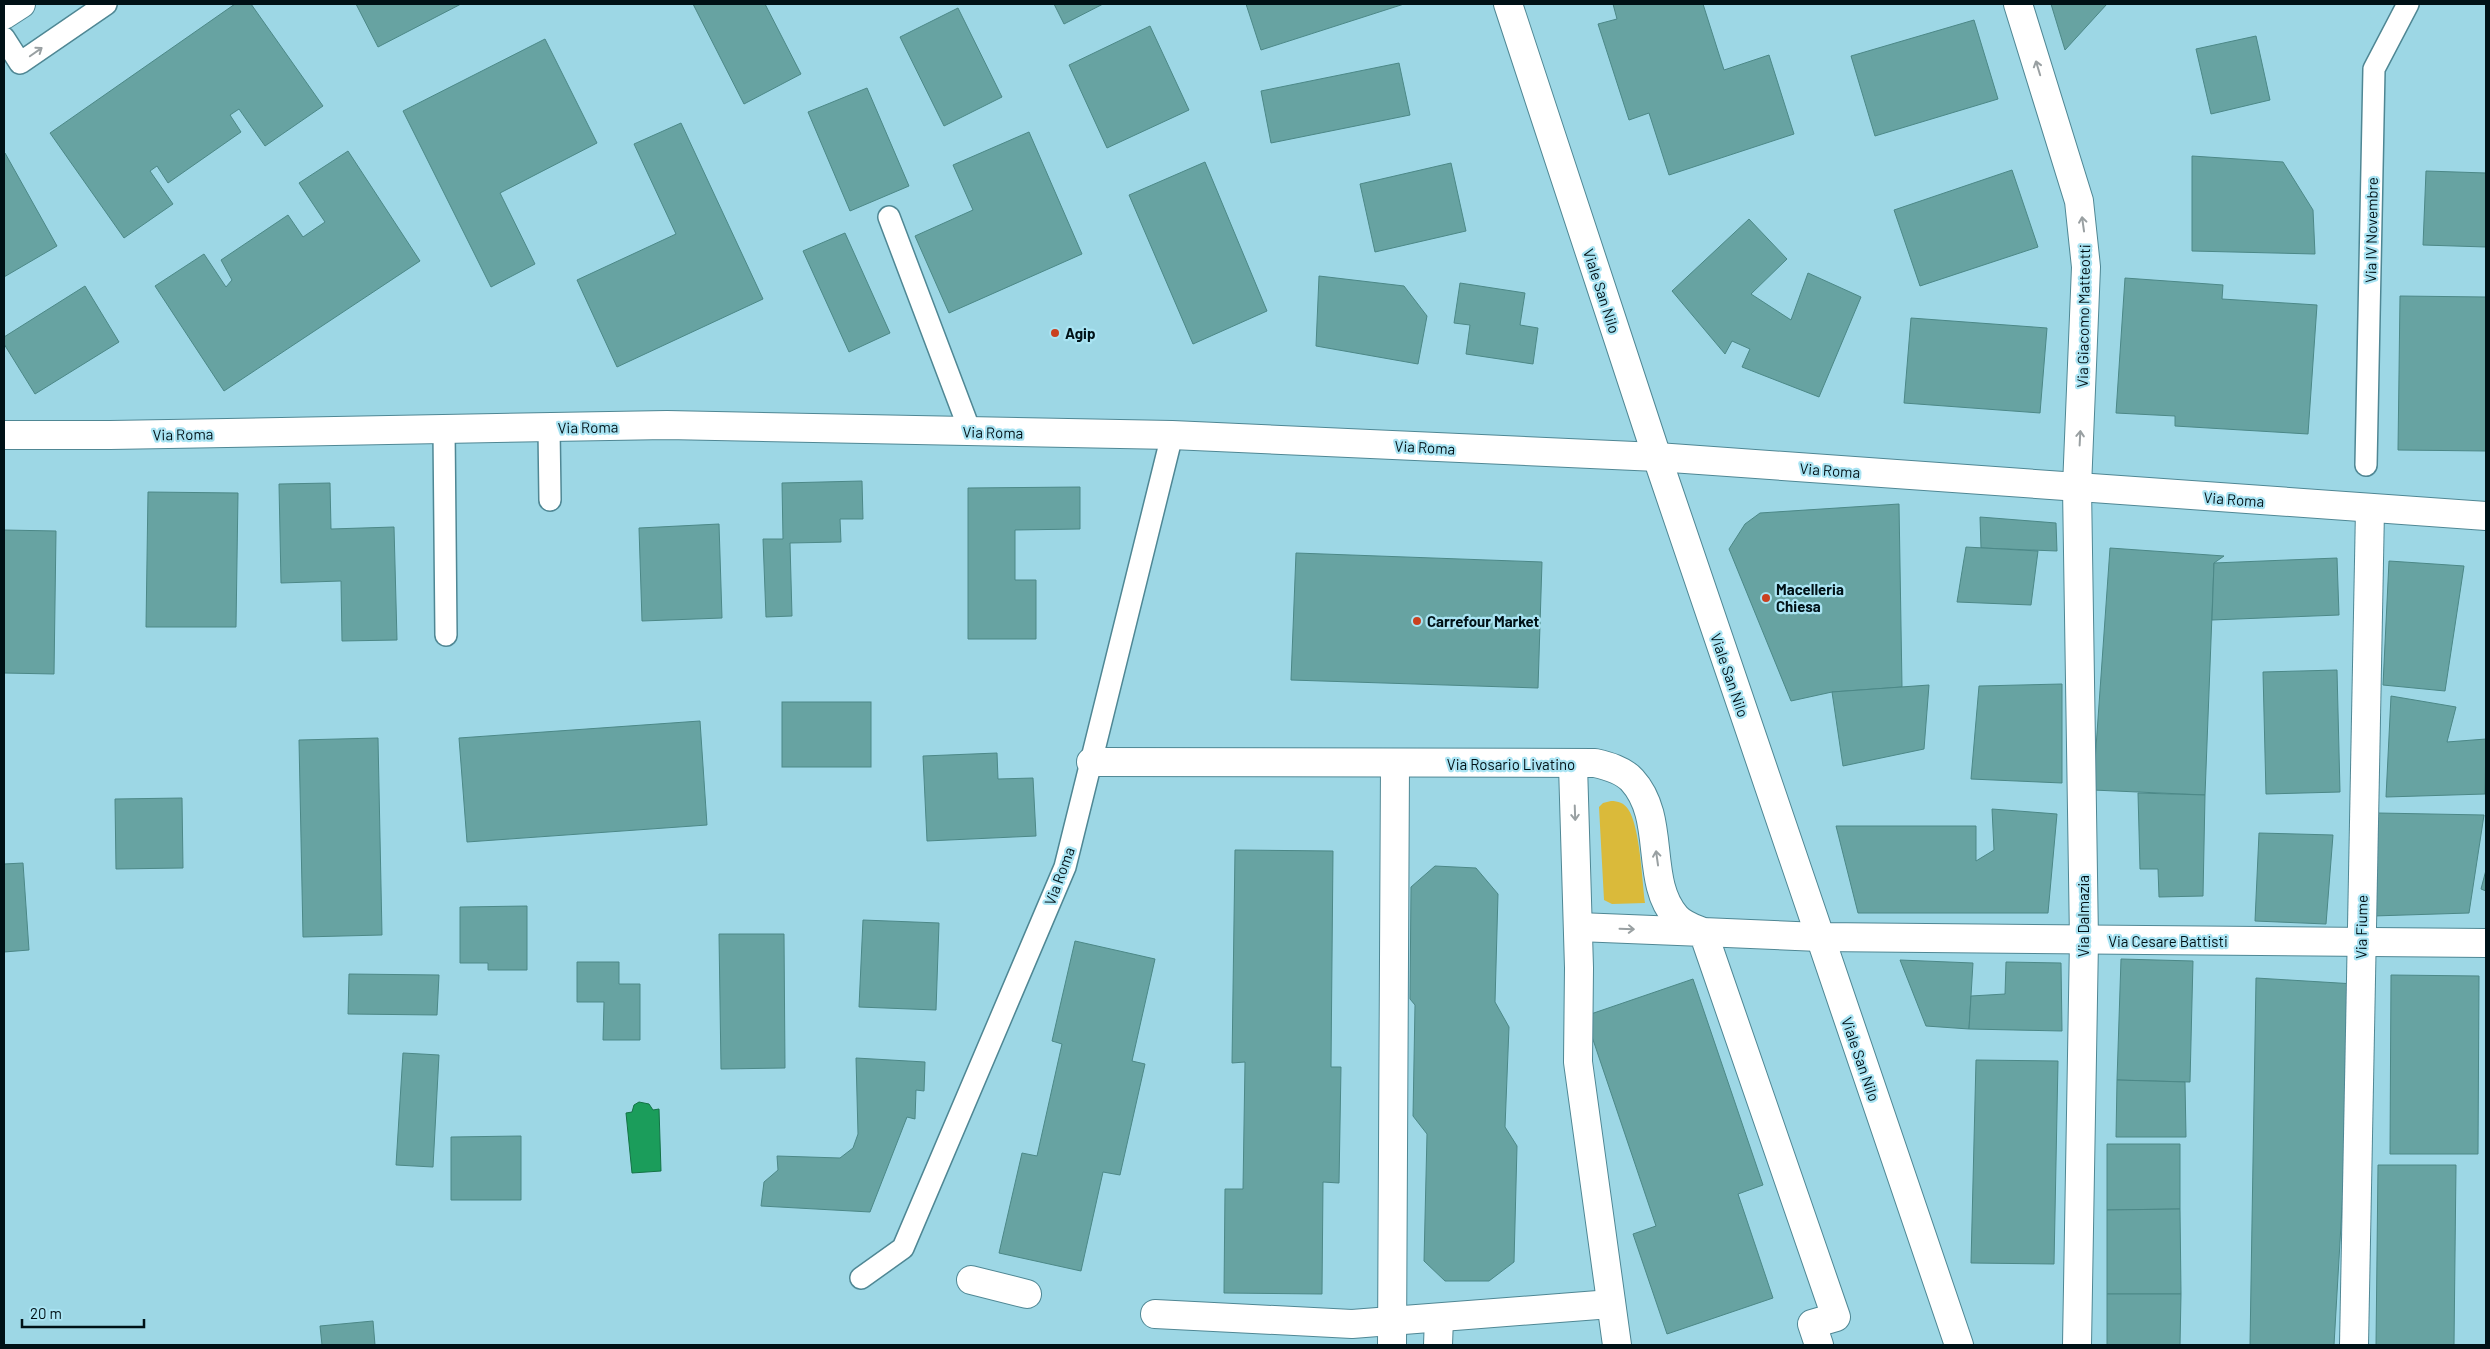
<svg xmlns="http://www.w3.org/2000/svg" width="2490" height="1349" viewBox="0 0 2490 1349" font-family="Barlow,sans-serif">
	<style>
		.green { fill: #daba3a }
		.water { fill: #1b9d5b; stroke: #137346 }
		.building { fill: #67a3a2; stroke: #4c8887 }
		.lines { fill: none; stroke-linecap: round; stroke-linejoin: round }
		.lane-casing { stroke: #4f8794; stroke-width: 24 }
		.street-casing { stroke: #4f8794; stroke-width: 30 }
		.secondary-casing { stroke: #4f8794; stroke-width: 30 }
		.lane { stroke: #fff; stroke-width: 21 }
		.street { stroke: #fff; stroke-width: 28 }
		.secondary { stroke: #fff; stroke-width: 28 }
		.oneway { stroke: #99a0a2 }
		.poi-dot { fill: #ca401f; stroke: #aae4f3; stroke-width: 2 }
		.labels { text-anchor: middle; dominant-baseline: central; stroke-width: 4.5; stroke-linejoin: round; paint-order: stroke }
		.street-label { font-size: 15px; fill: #001116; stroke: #aae4f3 }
		.poi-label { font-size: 15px; font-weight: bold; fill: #001116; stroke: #aae4f3; text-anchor: start }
	</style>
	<rect width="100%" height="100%" fill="#9dd7e5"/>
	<path class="green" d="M 1611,801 C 1618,801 1624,803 1628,809 C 1640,826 1642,880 1645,903 L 1612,904 L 1604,900 L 1599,807 L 1603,803 Z"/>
	<path class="water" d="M 639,1102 L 649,1104 L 653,1110 L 659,1109 L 661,1171 L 632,1173 L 626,1113 L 632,1112 L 634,1105 Z"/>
	<g class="building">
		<path d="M 235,4 L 251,4 L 323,106 L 265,146 L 239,109 L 230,115 L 241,132 L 168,183 L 157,166 L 150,171 L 173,204 L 124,238 L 50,133 Z"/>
		<path d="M 356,4 L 461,4 L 378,47 Z"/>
		<path d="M 693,4 L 765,4 L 801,74 L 744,104 Z"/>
		<path d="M 1054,4 L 1103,4 L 1064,24 Z"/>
		<path d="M 1246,4 L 1404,4 L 1261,50 Z"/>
		<path d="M 1613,4 L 1703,4 L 1724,70 L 1769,55 L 1794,134 L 1669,175 L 1649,113 L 1629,120 L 1598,24 L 1617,19 Z"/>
		<path d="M 2051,4 L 2107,4 L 2065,50 Z"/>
		<path d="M 958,8 L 1002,97 L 944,126 L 900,37 Z"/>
		<path d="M 1974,20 L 1998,99 L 1875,136 L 1851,56 Z"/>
		<path d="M 1150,26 L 1189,110 L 1107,148 L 1069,65 Z"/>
		<path d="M 2256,36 L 2270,100 L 2211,114 L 2196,49 Z"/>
		<path d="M 545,39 L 597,143 L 500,193 L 535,264 L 491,287 L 403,111 Z"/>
		<path d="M 1399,63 L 1410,115 L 1271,143 L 1261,91 Z"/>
		<path d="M 867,88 L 909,186 L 850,211 L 808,112 Z"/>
		<path d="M 681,123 L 763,299 L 617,367 L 577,280 L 676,234 L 634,144 Z"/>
		<path d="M 1029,132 L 1082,254 L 949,313 L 915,236 L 973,210 L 953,165 Z"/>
		<path d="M 348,151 L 420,261 L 224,391 L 155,286 L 204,254 L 226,287 L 232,280 L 221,260 L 288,215 L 303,237 L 325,222 L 299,183 Z"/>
		<path d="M 5,153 L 57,246 L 4,277 L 4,154 Z"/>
		<path d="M 2192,156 L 2283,162 L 2313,210 L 2315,254 L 2192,251 Z"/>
		<path d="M 1205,162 L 1267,311 L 1193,344 L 1129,195 Z"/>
		<path d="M 1451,163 L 1466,231 L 1375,252 L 1360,184 Z"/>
		<path d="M 2012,170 L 2038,247 L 1920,286 L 1894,210 Z"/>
		<path d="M 2426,171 L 2486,173 L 2486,247 L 2423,245 Z"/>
		<path d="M 1749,219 L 1787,259 L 1751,294 L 1791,320 L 1808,273 L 1861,297 L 1819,397 L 1742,367 L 1750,349 L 1732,341 L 1725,354 L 1672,291 Z"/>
		<path d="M 845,233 L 890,333 L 849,352 L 803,251 Z"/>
		<path d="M 1319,276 L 1404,286 L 1427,316 L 1418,364 L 1316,346 Z"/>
		<path d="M 2125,278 L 2223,285 L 2222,299 L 2317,305 L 2308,434 L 2175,426 L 2175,416 L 2116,413 Z"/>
		<path d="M 1460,283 L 1525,293 L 1520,325 L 1538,328 L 1533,364 L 1466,354 L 1470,325 L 1454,323 Z"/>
		<path d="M 85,286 L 119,342 L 35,394 L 4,344 L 4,337 Z"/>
		<path d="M 2400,296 L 2486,297 L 2486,451 L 2398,450 Z"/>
		<path d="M 1911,318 L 2047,328 L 2040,413 L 1904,403 Z"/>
		<path d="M 862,481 L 863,519 L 840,519 L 841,542 L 790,543 L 792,616 L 766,617 L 763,539 L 783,539 L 782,483 Z"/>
		<path d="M 330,483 L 331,529 L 394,527 L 397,640 L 342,641 L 341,581 L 281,583 L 279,484 Z"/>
		<path d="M 1080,487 L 1080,529 L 1015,530 L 1015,580 L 1036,580 L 1036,639 L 968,639 L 968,488 Z"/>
		<path d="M 148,492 L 238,493 L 236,627 L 146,627 Z"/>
		<path d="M 1899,504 L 1902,687 L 1832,692 L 1791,701 L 1729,549 L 1745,524 L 1760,513 Z"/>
		<path d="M 1980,517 L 2056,523 L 2057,551 L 1981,548 Z"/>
		<path d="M 719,524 L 722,618 L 642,621 L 639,528 Z"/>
		<path d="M 4,530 L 56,531 L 54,674 L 4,673 Z"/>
		<path d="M 1966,547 L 2038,551 L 2031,605 L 1957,602 Z"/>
		<path d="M 2110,548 L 2224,556 L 2214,563 L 2205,795 L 2093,790 Z"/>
		<path d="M 1296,553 L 1542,562 L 1538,688 L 1291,680 Z"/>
		<path d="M 2337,558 L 2339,615 L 2212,620 L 2214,563 Z"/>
		<path d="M 2389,561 L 2464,566 L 2445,691 L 2383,685 Z"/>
		<path d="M 2337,670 L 2340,792 L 2266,794 L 2263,672 Z"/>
		<path d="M 2062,684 L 2062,783 L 1971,779 L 1979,686 Z"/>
		<path d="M 1929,685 L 1924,749 L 1843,766 L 1832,692 Z"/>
		<path d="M 2391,696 L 2456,707 L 2447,742 L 2486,739 L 2485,794 L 2386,797 Z"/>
		<rect x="782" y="702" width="89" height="65"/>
		<path d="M 700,721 L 707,825 L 467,842 L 459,738 Z"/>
		<path d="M 378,738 L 382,935 L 303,937 L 299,740 Z"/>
		<path d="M 997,753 L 998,779 L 1033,778 L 1036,836 L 927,841 L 923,756 Z"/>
		<path d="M 2138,793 L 2205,795 L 2203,896 L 2159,897 L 2158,869 L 2140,869 Z"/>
		<path d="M 182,798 L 183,868 L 116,869 L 115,799 Z"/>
		<path d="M 1992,809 L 2057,814 L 2048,913 L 1858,913 L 1836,826 L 1976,826 L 1976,861 L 1994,850 Z"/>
		<path d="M 2378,813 L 2484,815 L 2469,913 L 2373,916 Z"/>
		<path d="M 2259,833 L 2333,835 L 2326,924 L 2255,921 Z"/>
		<path d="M 1235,850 L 1333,851 L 1331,1067 L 1341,1067 L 1339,1183 L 1323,1182 L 1322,1294 L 1224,1293 L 1225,1189 L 1243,1189 L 1245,1062 L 1232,1063 Z"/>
		<path d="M 23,863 L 29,950 L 4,952 L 4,864 Z"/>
		<path d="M 1435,866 L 1476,868 L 1498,894 L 1495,1002 L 1509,1027 L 1505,1127 L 1517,1146 L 1514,1262 L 1489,1281 L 1445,1281 L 1424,1261 L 1427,1134 L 1413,1116 L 1415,1005 L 1410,999 L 1411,887 Z"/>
		<path d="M 2486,870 L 2486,891 L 2481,889 Z"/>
		<path d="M 527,906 L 527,970 L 488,970 L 488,963 L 460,963 L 460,907 Z"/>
		<path d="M 863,920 L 939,923 L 936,1010 L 859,1007 Z"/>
		<path d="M 719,934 L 784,934 L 785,1068 L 721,1069 Z"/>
		<path d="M 1075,941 L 1155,959 L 1132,1061 L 1145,1064 L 1120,1175 L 1103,1172 L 1081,1271 L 999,1253 L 1022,1153 L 1037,1156 L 1062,1044 L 1052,1041 Z"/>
		<path d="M 2121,959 L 2193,961 L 2190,1082 L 2117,1080 Z"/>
		<path d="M 1900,960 L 1973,963 L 1969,1029 L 1926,1026 Z"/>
		<path d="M 577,962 L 619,962 L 619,984 L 640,984 L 640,1040 L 603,1040 L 604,1002 L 577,1002 Z"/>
		<path d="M 2006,962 L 2061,963 L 2062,1031 L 1969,1029 L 1971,996 L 2005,994 Z"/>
		<path d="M 349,974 L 439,975 L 437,1015 L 348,1014 Z"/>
		<path d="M 2391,975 L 2479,976 L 2478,1154 L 2390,1154 Z"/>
		<path d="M 2256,978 L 2355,984 L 2334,1345 L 2250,1345 Z"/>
		<path d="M 1693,979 L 1763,1185 L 1738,1194 L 1773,1298 L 1667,1334 L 1633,1234 L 1656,1226 L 1585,1016 Z"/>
		<path d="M 403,1053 L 439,1055 L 433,1167 L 396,1165 Z"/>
		<path d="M 856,1058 L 925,1062 L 924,1091 L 916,1090 L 915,1119 L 907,1117 L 870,1212 L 761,1206 L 764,1182 L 778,1170 L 777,1156 L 840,1158 L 853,1148 L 858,1134 Z"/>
		<path d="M 1976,1060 L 2058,1061 L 2054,1264 L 1971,1263 Z"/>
		<path d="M 2117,1080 L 2185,1082 L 2186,1137 L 2116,1137 Z"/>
		<path d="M 521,1136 L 521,1200 L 451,1200 L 451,1137 Z"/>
		<path d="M 2107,1144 L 2180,1144 L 2180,1209 L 2107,1210 Z"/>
		<path d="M 2378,1165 L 2456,1165 L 2454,1345 L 2376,1345 Z"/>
		<path d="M 2180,1209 L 2181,1294 L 2107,1294 L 2107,1210 Z"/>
		<path d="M 2107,1294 L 2181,1294 L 2180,1345 L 2107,1345 Z"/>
		<path d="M 373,1321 L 375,1345 L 322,1345 L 320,1326 Z"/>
	</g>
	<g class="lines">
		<g class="lane-casing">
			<g id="lane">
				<path d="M 4,38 L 20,63 L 106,4"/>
				<path d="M 889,217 L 970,431"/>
				<path d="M 549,428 L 550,500"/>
				<path d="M 444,429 L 446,635"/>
				<path d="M 2366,465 L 2374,69 L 2408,4"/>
				<path d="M 861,1278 L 903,1248 L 1065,867 L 1172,435"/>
			</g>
		</g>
		<g class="street-casing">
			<g id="street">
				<path d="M 1508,4 L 1657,457 L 1959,1345"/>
				<path d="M 2018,4 L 2079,201 L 2086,267 L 2077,487 L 2084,940 L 2077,1345"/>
				<path d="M 4,435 L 110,435 L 667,425 L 1172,435 L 1657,457 L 2486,516"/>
				<path d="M 1091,762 L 1595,763 C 1608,766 1623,770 1632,780 C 1667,818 1644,881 1676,917 C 1683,925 1693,928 1703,932 L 1819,937 L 2486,943"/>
				<path d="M 1573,765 L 1579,968 L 1578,1062 L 1617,1345"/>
				<path d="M 1578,927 L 1703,932 L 1836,1317 L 1812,1324 L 1819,1345"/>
				<path d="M 971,1280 L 1027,1294"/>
				<path d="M 1155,1314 L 1352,1324 L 1611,1304"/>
				<path d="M 1392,1345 L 1395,764"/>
				<path d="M 1438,1345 L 1439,1318"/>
				<path d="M 2354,1345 L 2370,509"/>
			</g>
		</g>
		<g class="secondary-casing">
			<path id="secondary" d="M 4,15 L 21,4"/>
		</g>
		<use href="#lane" class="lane"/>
		<use href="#street" class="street"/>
		<use href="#secondary" class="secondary"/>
	</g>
	<defs><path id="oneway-shaft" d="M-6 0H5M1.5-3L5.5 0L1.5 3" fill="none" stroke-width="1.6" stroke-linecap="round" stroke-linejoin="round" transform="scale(1.25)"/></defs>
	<g class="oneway">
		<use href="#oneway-shaft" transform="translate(36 52) rotate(-35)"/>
		<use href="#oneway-shaft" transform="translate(2038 68) rotate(-107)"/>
		<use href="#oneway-shaft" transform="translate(2083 224) rotate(-98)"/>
		<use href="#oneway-shaft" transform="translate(2080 438) rotate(-87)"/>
		<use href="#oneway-shaft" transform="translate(1575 813) rotate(88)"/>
		<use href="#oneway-shaft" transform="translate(1657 858) rotate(-98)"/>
		<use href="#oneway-shaft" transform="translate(1627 929) rotate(2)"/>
	</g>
	<g class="poi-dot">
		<circle cx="1055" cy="333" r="5"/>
		<circle cx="1766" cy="598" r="5"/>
		<circle cx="1417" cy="621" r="5"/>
	</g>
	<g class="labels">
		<g class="street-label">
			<text transform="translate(2371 230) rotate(-89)">Via IV Novembre</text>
			<text transform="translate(1602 291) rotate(72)">Viale San Nilo</text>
			<text transform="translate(2083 316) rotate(-89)">Via Giacomo Matteotti</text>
			<text transform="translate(588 427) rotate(-1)">Via Roma</text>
			<text transform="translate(993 432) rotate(1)">Via Roma</text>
			<text transform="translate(183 434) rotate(-1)">Via Roma</text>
			<text transform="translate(1425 447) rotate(3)">Via Roma</text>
			<text transform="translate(1830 470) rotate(4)">Via Roma</text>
			<text transform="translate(2234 499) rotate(4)">Via Roma</text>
			<text transform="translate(1730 675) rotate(71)">Viale San Nilo</text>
			<text x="1511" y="764">Via Rosario Livatino</text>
			<text transform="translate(1059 876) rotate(-70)">Via Roma</text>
			<text transform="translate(2083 916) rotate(-90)">Via Dalmazia</text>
			<text transform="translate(2361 927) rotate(-89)">Via Fiume</text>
			<text x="2168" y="941">Via Cesare Battisti</text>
			<text transform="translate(1861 1059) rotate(71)">Viale San Nilo</text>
		</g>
		<g class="poi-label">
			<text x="1065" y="333">Agip</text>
			<text x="1776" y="589">Macelleria<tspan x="1776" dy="17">Chiesa</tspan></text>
			<text x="1427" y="621">Carrefour Market</text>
		</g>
	</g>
	<rect width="2490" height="1349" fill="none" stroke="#001116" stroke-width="10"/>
	<path d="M22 1319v8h122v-8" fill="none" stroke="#001116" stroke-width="2.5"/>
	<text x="30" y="1319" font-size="15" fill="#001116" stroke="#aae4f3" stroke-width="4" paint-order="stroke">20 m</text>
</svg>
